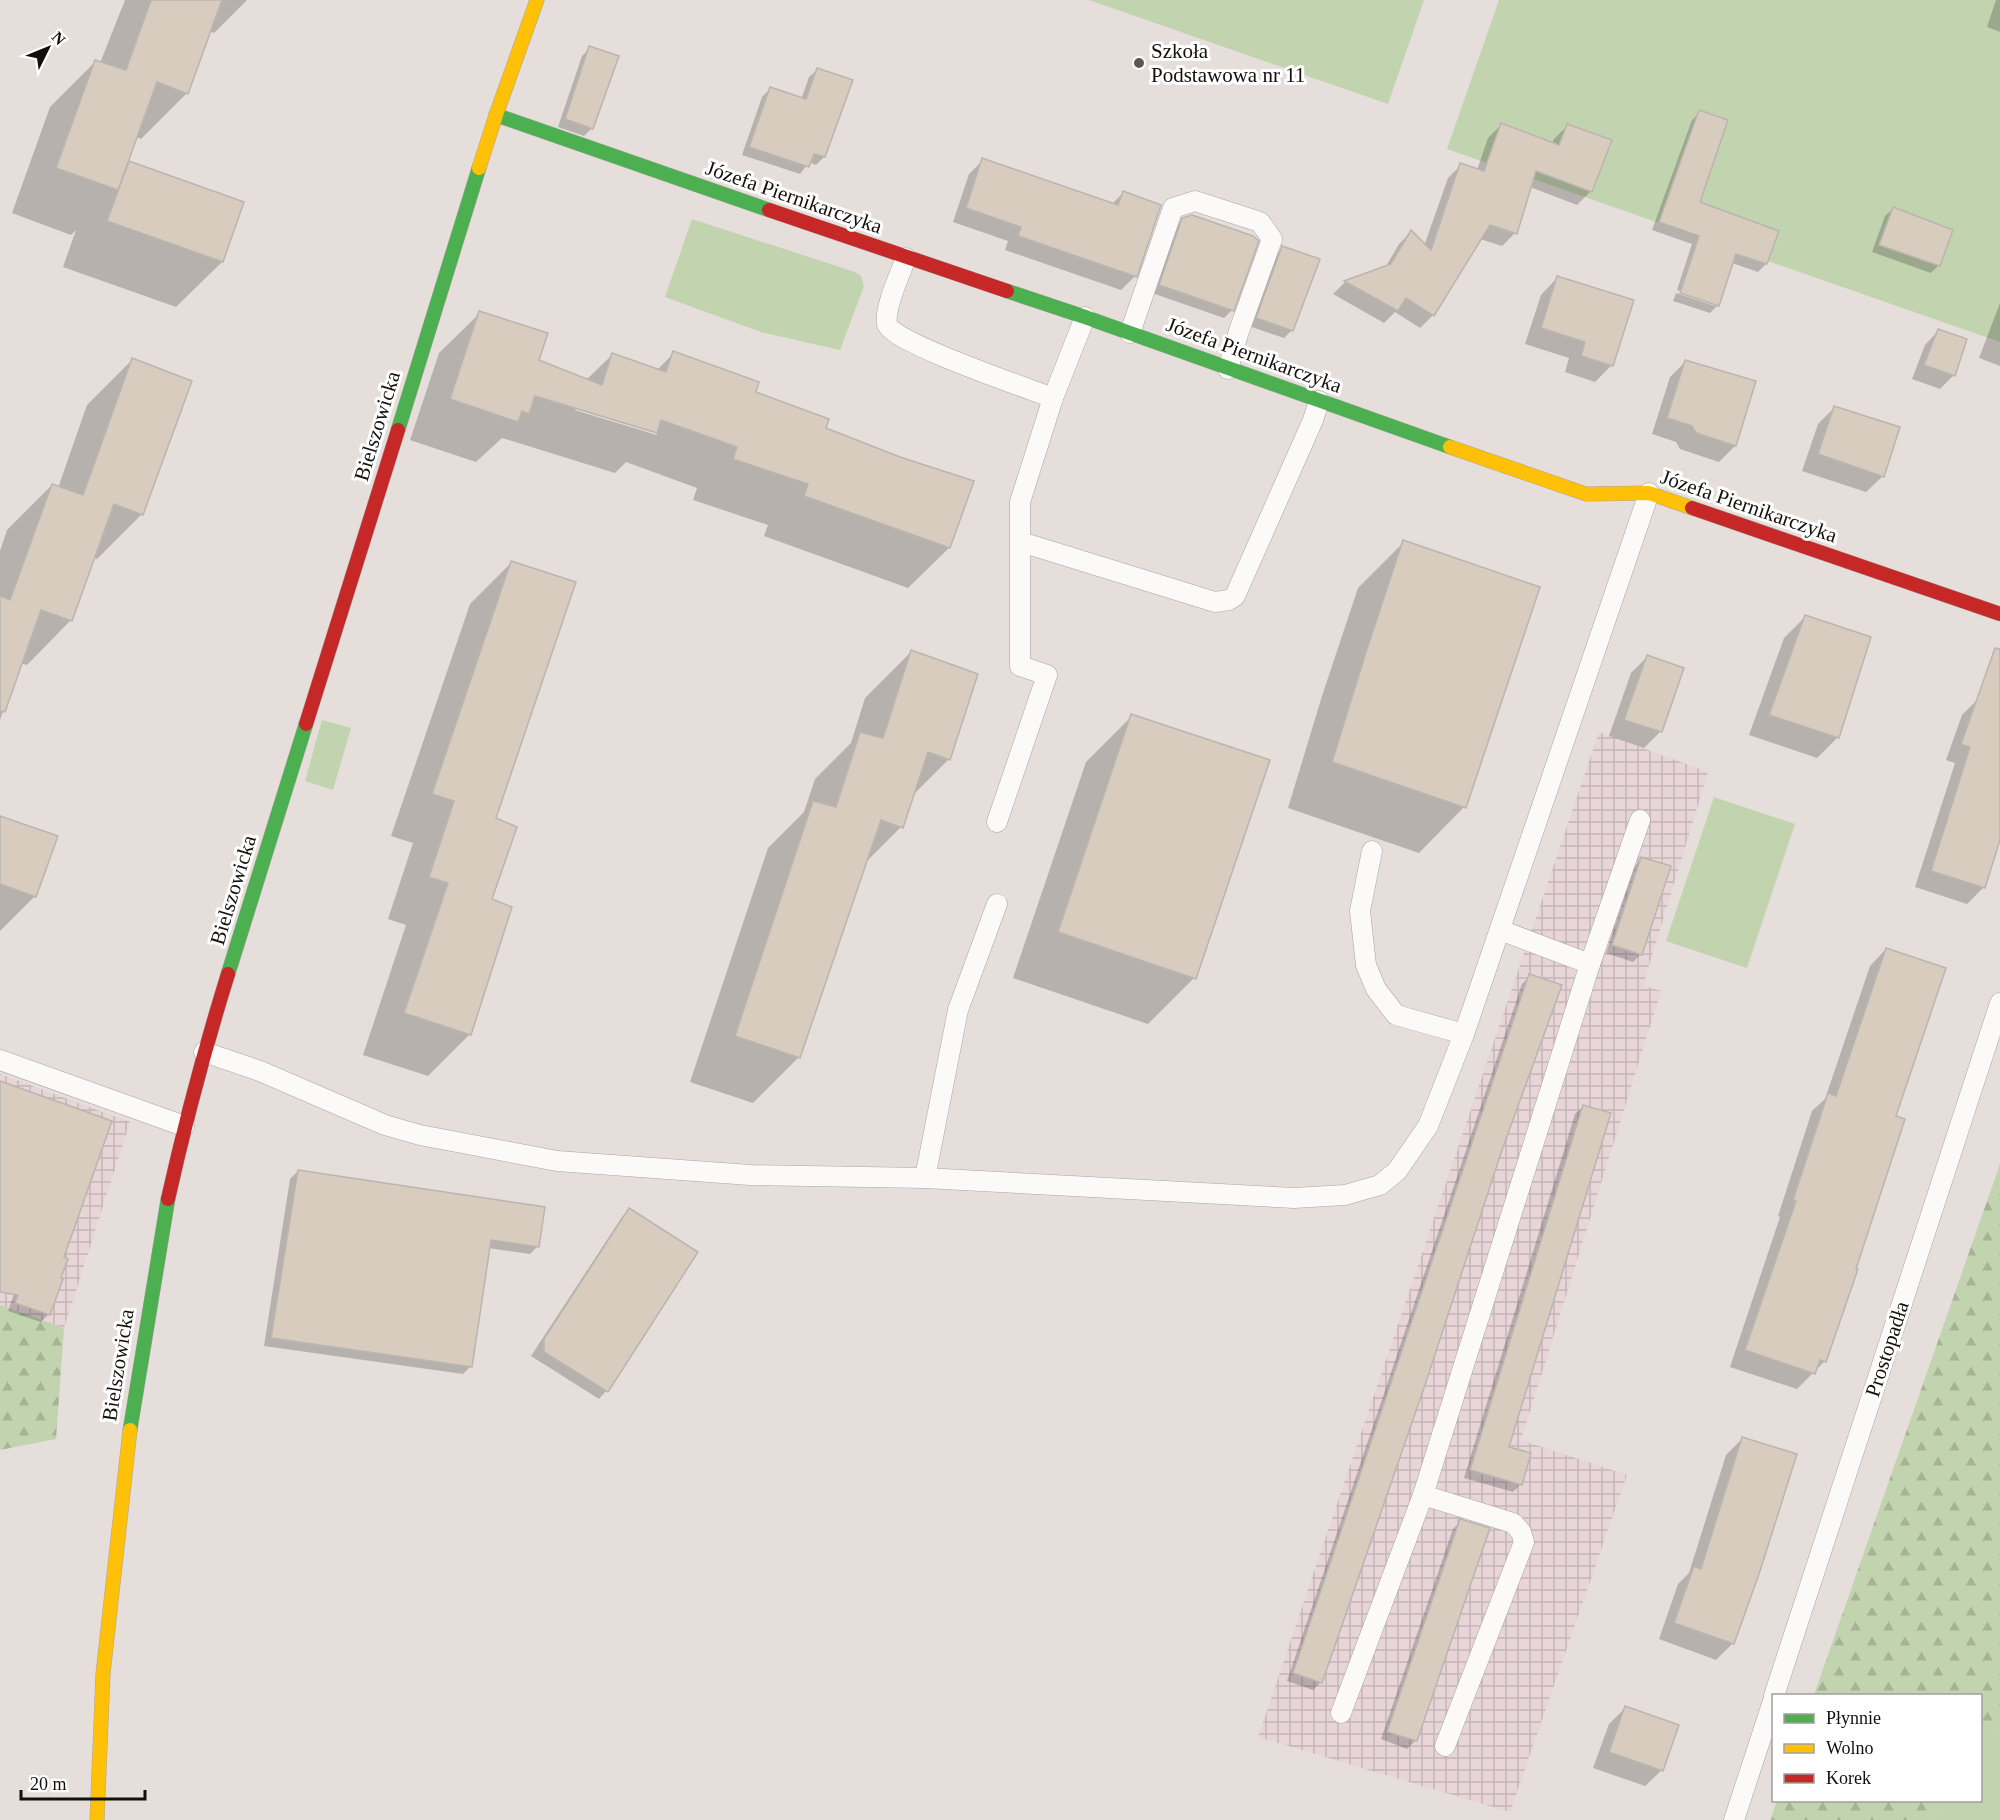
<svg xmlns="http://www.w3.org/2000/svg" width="2000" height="1820" viewBox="0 0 2000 1820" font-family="'Times New Roman',serif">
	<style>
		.industrial { fill: url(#industrial-grid) }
		.green { fill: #c2d3af }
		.forest { fill: url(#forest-firs) }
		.shadow { fill: #0003; fill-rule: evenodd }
		.building { fill: #d7ccbd; stroke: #bab5b1; stroke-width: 1.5 }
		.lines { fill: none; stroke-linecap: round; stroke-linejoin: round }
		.lane-casing { stroke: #aba5a2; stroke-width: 21 }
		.fast-casing { stroke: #aba5a2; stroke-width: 15 }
		.slow-casing { stroke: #aba5a2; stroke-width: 15 }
		.jam-casing { stroke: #aba5a2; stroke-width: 15 }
		.lane { stroke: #fbfaf9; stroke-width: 20 }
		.fast { stroke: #4caf50; stroke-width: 14 }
		.slow { stroke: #ffc107; stroke-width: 14 }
		.jam { stroke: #c62828; stroke-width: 14 }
		.poi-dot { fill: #5c5754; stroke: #fff; stroke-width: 2 }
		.labels { text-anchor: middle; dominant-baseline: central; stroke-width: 6; stroke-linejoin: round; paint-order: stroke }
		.poi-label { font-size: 21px; fill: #130f0c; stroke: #fff; text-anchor: start }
		.street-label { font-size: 21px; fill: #130f0c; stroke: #fff }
	</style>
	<defs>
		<pattern id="industrial-grid" width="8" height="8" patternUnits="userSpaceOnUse" patternTransform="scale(1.5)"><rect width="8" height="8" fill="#e7d5d8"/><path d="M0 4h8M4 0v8" fill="none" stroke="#c5b6b8"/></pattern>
		<pattern id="forest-firs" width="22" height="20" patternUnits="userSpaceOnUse" patternTransform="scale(1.5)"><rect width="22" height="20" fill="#c2d3af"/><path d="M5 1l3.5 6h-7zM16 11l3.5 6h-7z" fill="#a6b495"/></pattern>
	</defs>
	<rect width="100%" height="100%" fill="#e5deda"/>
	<g class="industrial">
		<path d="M 1599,732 L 1708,772 L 1643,985 L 1661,991 L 1521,1440 L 1627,1475 L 1510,1812 L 1258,1737 Z"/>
		<path d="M 0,1074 L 130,1122 L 64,1328 L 0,1305 Z"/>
	</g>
	<g class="green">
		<path d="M 1089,0 L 1424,0 L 1388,104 Z"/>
		<path d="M 1499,0 L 2000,0 L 2000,342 L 1447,149 Z"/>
		<path d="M 692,219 L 855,272 L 861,276 L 864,286 L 840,350 L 761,332 L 665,297 Z"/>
		<path d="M 322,720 L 351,728 L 333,790 L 305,781 Z"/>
		<path d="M 1714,797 L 1795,824 L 1747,968 L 1666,941 Z"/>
		<path d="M 2000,1725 L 2000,1820 L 1929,1820 L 1943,1801 L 1980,1800 L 1981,1751 Z"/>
	</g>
	<g class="forest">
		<path d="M 2000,1164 L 2000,1725 L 1981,1751 L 1980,1696 L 1814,1695 Z"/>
		<path d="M 0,1305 L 64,1328 L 56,1439 L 0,1450 Z"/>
		<path d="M 1777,1801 L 1777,1800 L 1943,1801 L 1929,1820 L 1770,1820 Z"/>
	</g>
	<g class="shadow">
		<path d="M 125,0 L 247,0 L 214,33 L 209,31 L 187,93 L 141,139 L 136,137 L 125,167 L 129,163 L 242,203 L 222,262 L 176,307 L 63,267 L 76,230 L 71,235 L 12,213 L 50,107 L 96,61 L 100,63 Z"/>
		<path d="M 1996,0 L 2000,0 L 2000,32 L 1987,27 Z"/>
		<path d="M 590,48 L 592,128 L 584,136 L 558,127 L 582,56 Z"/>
		<path d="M 817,70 L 824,157 L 816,165 L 809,162 L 800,174 L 742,155 L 762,97 L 770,89 L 801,100 L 809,77 Z"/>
		<path d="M 1700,112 L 1698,203 L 1777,231 L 1766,264 L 1758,272 L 1732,263 L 1718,305 L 1710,313 L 1673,301 L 1676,293 L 1715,306 L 1715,303 L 1677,290 L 1692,244 L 1652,230 L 1692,120 Z"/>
		<path d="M 1501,125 L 1552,144 L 1554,139 L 1567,126 L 1610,141 L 1590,192 L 1577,205 L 1530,187 L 1515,233 L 1502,246 L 1480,239 L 1433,315 L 1420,328 L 1395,312 L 1384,323 L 1333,294 L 1345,282 L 1385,268 L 1399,244 L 1411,232 L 1424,246 L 1448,178 L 1461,165 L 1477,170 L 1488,138 Z"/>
		<path d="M 983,160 L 1112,204 L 1123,193 L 1135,276 L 1121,290 L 1005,250 L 1008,241 L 953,222 L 969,174 Z"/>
		<path d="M 1893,209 L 1939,265 L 1931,273 L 1872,252 L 1885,216 Z"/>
		<path d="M 1183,219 L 1232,310 L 1224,318 L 1152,293 L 1175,227 Z"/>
		<path d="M 1283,248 L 1292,330 L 1284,338 L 1249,326 L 1275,255 Z"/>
		<path d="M 1557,278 L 1612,365 L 1595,382 L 1565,372 L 1569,358 L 1525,344 L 1541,295 Z"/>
		<path d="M 2000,303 L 2000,366 L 1979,358 Z"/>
		<path d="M 480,313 L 538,361 L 586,380 L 612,355 L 657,370 L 674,353 L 754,393 L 825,429 L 949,548 L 908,588 L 764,536 L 768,525 L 693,500 L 697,488 L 626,462 L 615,473 L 502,438 L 476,462 L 410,440 L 439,353 ZM 577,407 L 657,432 L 657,435 L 575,410 Z"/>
		<path d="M 1938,331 L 1954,375 L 1940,389 L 1912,379 L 1925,345 Z"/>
		<path d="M 132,360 L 142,514 L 97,559 L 93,557 L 71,620 L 27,665 L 20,663 L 0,720 L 0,551 L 7,530 L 52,485 L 58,488 L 87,405 Z"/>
		<path d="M 1686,361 L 1754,382 L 1735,446 L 1719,462 L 1680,449 L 1676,442 L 1652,434 L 1670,377 Z"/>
		<path d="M 1834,408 L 1883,476 L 1866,492 L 1802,471 L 1818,424 Z"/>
		<path d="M 1404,542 L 1464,807 L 1419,853 L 1288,808 L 1322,696 L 1358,588 Z"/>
		<path d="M 512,562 L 490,900 L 470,1034 L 428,1076 L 363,1055 L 406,925 L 388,919 L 413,843 L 391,836 L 470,604 Z"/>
		<path d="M 1805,617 L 1838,737 L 1817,758 L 1749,735 L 1784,638 Z"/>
		<path d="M 911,652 L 949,759 L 912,796 L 901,827 L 864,864 L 799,1057 L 753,1103 L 690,1082 L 768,848 L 804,812 L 815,779 L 851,743 L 865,698 Z"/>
		<path d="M 1647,657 L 1682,669 L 1660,732 L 1644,748 L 1609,736 L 1631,673 Z"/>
		<path d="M 1978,699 L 2000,706 L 2000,837 L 1984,887 L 1967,904 L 1915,887 L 1955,763 L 1946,760 L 1962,715 Z"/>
		<path d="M 1132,716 L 1194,978 L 1148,1024 L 1013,978 L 1086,762 Z"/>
		<path d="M 0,817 L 35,896 L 0,931 Z"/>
		<path d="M 1642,859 L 1641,954 L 1633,962 L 1606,953 L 1634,867 Z"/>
		<path d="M 1886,949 L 1894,1117 L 1825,1361 L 1797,1389 L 1730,1367 L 1780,1217 L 1778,1216 L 1812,1111 L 1825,1099 L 1870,966 Z"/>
		<path d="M 1530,976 L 1501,1149 L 1321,1682 L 1313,1690 L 1287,1681 L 1522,984 Z"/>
		<path d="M 0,1083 L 62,1258 L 49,1314 L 41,1322 L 8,1311 L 15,1291 L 0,1286 Z"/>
		<path d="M 1583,1107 L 1507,1449 L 1521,1484 L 1513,1492 L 1464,1478 L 1575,1114 Z"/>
		<path d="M 298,1171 L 538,1246 L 530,1254 L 488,1248 L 471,1366 L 463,1374 L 264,1346 L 290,1179 Z"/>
		<path d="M 630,1209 L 696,1253 L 606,1391 L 599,1399 L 531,1356 L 622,1217 Z"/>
		<path d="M 1742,1439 L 1733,1643 L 1716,1660 L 1659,1639 L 1678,1584 L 1689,1573 L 1726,1455 Z"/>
		<path d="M 1461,1521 L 1488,1529 L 1415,1741 L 1407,1749 L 1381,1739 L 1453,1529 Z"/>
		<path d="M 1625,1708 L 1662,1770 L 1645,1786 L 1593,1768 L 1609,1724 Z"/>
	</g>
	<g class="building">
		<path d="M 151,0 L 222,0 L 188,94 L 157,82 L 118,190 L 56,168 L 95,60 L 126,70 Z"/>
		<path d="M 589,46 L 619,56 L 593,129 L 565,119 Z"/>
		<path d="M 817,68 L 853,80 L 825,157 L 814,154 L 809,167 L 749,147 L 770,87 L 806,99 Z"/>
		<path d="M 1699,110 L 1728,120 L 1700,202 L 1779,231 L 1767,264 L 1736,254 L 1719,306 L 1680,293 L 1699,236 L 1659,222 Z"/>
		<path d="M 1501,123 L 1559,145 L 1567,124 L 1612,140 L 1592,192 L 1536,171 L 1517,234 L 1490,225 L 1434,316 L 1406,298 L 1398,311 L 1344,281 L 1391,264 L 1411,230 L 1431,250 L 1460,163 L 1484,171 Z"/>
		<path d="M 982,158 L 1118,205 L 1123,191 L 1161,205 L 1137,277 L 1018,236 L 1021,227 L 966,208 Z"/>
		<path d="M 129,161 L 244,202 L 223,262 L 107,221 Z"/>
		<path d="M 1893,207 L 1953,230 L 1940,266 L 1879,245 Z"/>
		<path d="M 1192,215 L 1253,236 L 1259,241 L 1234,311 L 1159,285 L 1182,218 Z"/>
		<path d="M 1282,246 L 1320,259 L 1293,331 L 1256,318 Z"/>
		<path d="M 1557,276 L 1634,300 L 1613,366 L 1581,356 L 1585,342 L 1541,328 Z"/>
		<path d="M 479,311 L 548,333 L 539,360 L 602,385 L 612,353 L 666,372 L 673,351 L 759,382 L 756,392 L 829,419 L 826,428 L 900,457 L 974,481 L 950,548 L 804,496 L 808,484 L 733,459 L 737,447 L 661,420 L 657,433 L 535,396 L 529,414 L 522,411 L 518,422 L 450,399 Z"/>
		<path d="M 1938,329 L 1967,339 L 1955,376 L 1924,365 Z"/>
		<path d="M 132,358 L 192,381 L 143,515 L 114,504 L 72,621 L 41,610 L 5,712 L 0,711 L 0,596 L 10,600 L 52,484 L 83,495 Z"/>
		<path d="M 1685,360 L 1756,381 L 1736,446 L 1696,433 L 1692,426 L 1667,418 Z"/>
		<path d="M 1834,406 L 1900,427 L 1884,477 L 1818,454 Z"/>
		<path d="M 1403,540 L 1540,587 L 1466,808 L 1332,762 L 1367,649 Z"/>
		<path d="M 511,561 L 576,582 L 496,818 L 517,827 L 492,899 L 512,907 L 471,1035 L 404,1013 L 448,883 L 429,877 L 454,801 L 432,794 Z"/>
		<path d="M 1805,615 L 1871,637 L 1839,738 L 1769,715 Z"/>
		<path d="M 1995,648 L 2000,649 L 2000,840 L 1985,888 L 1931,871 L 1970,747 L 1961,744 Z"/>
		<path d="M 911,650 L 978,674 L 950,760 L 928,752 L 903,828 L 881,820 L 800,1058 L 735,1036 L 813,801 L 836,807 L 860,732 L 883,738 Z"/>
		<path d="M 1647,655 L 1684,668 L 1662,732 L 1624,720 Z"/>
		<path d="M 1131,714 L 1270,760 L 1196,979 L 1058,932 Z"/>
		<path d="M 0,816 L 58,836 L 36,897 L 0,884 Z"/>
		<path d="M 1641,857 L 1671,866 L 1642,955 L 1612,945 Z"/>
		<path d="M 1886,948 L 1946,968 L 1896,1116 L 1905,1119 L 1856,1269 L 1858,1269 L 1826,1362 L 1820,1360 L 1815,1374 L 1745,1350 L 1796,1201 L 1793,1200 L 1828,1093 L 1836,1096 Z"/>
		<path d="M 1529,974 L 1562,985 L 1502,1150 L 1426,1382 L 1322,1683 L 1293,1673 Z"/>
		<path d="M 0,1081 L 112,1121 L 64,1257 L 68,1259 L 61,1278 L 63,1279 L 50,1315 L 15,1303 L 18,1295 L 0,1292 Z"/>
		<path d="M 1583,1105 L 1611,1113 L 1509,1447 L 1531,1453 L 1522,1485 L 1470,1470 Z"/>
		<path d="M 298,1170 L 545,1207 L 539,1247 L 491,1240 L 472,1367 L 271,1338 Z"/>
		<path d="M 629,1208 L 698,1252 L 608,1392 L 544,1352 L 544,1339 Z"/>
		<path d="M 1742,1437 L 1797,1454 L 1760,1571 L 1734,1644 L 1674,1623 L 1694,1566 L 1701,1569 Z"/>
		<path d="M 1460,1519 L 1490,1528 L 1417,1741 L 1387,1732 Z"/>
		<path d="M 1625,1706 L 1679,1725 L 1663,1771 L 1609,1752 Z"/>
	</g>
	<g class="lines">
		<g class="lane-casing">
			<g id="lane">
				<path d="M 906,258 C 900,274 884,308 887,324 C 891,342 1030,389 1053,398"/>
				<path d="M 1130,333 L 1173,208 L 1195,201 L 1260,222 L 1272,239 L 1239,331 L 1228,369"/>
				<path d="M 1021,542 L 1215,602 L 1229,600 L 1235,596 L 1313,420 L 1319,401"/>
				<path d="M 997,822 L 1047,675 L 1020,666 L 1020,502 L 1053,398 L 1085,317"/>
				<path d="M 1372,851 L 1360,911 L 1366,965 L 1376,989 L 1396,1015 L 1464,1034"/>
				<path d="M 1500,930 L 1590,964"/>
				<path d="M 204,1052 L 260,1071 L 385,1125 L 420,1135 L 557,1161 L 750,1175 L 925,1178 L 1294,1198 L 1345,1195 L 1380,1185 L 1397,1171 L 1428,1126 L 1464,1034 L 1649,493"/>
				<path d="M 0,1060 L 184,1126"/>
				<path d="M 925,1178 L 958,1010 L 997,904"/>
				<path d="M 1423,1495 L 1513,1523 L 1521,1532 L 1524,1542 L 1445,1746"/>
				<path d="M 1774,1696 L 2000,1003"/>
				<path d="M 1341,1713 L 1423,1495 L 1590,964 L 1640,820"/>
				<path d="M 1734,1820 L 1774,1698"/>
			</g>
		</g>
		<g class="fast-casing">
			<g id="fast">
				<path d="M 496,115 L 769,210"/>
				<path d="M 1007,291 L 1085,317 L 1450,447"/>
				<path d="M 398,430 L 479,168"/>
				<path d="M 228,974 L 306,724"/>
				<path d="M 130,1430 L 168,1199"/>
			</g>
		</g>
		<g class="slow-casing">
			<g id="slow">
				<path d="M 479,168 L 496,115 L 537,0"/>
				<path d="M 1450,447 L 1586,494 L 1649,493 L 1692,508"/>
				<path d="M 97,1820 L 103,1674 L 130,1430"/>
			</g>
		</g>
		<g class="jam-casing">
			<g id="jam">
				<path d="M 769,210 L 1007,291"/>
				<path d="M 1692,508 L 2000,614"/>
				<path d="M 306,724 L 398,430"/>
				<path d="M 168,1199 C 185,1123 205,1048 228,974"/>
			</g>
		</g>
		<use href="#lane" class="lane"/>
		<use href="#fast" class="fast"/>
		<use href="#slow" class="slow"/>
		<use href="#jam" class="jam"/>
	</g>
	<circle class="poi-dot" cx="1139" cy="63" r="6"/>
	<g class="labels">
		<g class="poi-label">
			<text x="1151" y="51">Szkoła<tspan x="1151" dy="24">Podstawowa nr 11</tspan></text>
		</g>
		<g class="street-label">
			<text transform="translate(794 197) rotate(19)">Józefa Piernikarczyka</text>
			<text transform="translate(1254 355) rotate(20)">Józefa Piernikarczyka</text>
			<text transform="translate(377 426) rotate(-73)">Bielszowicka</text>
			<text transform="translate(1749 506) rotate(19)">Józefa Piernikarczyka</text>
			<text transform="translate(233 890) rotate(-73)">Bielszowicka</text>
			<text transform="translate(1887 1349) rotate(-72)">Prostopadła</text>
			<text transform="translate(118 1365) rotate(-81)">Bielszowicka</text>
		</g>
	</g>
	<rect x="1772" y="1694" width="210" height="108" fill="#ffffff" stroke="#a19f9e" stroke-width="1.5"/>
	<rect x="1784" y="1714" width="30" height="9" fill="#4caf50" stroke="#a19f9e" stroke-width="1.5"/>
	<text x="1826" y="1724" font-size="18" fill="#130f0c">Płynnie</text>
	<rect x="1784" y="1744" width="30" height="9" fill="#ffc107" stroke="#a19f9e" stroke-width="1.5"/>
	<text x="1826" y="1754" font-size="18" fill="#130f0c">Wolno</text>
	<rect x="1784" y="1774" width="30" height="9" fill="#c62828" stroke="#a19f9e" stroke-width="1.5"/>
	<text x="1826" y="1784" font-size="18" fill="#130f0c">Korek</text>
	<g transform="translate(48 48) rotate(47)" stroke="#ffffff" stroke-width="4.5" paint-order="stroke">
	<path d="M0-4.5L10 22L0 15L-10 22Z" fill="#130f0c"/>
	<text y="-9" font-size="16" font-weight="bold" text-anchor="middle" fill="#130f0c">N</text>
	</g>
	<path d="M21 1790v9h124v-9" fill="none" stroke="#130f0c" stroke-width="3"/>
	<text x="30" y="1790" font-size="18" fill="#130f0c" stroke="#ffffff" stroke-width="4.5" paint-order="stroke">20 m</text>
</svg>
